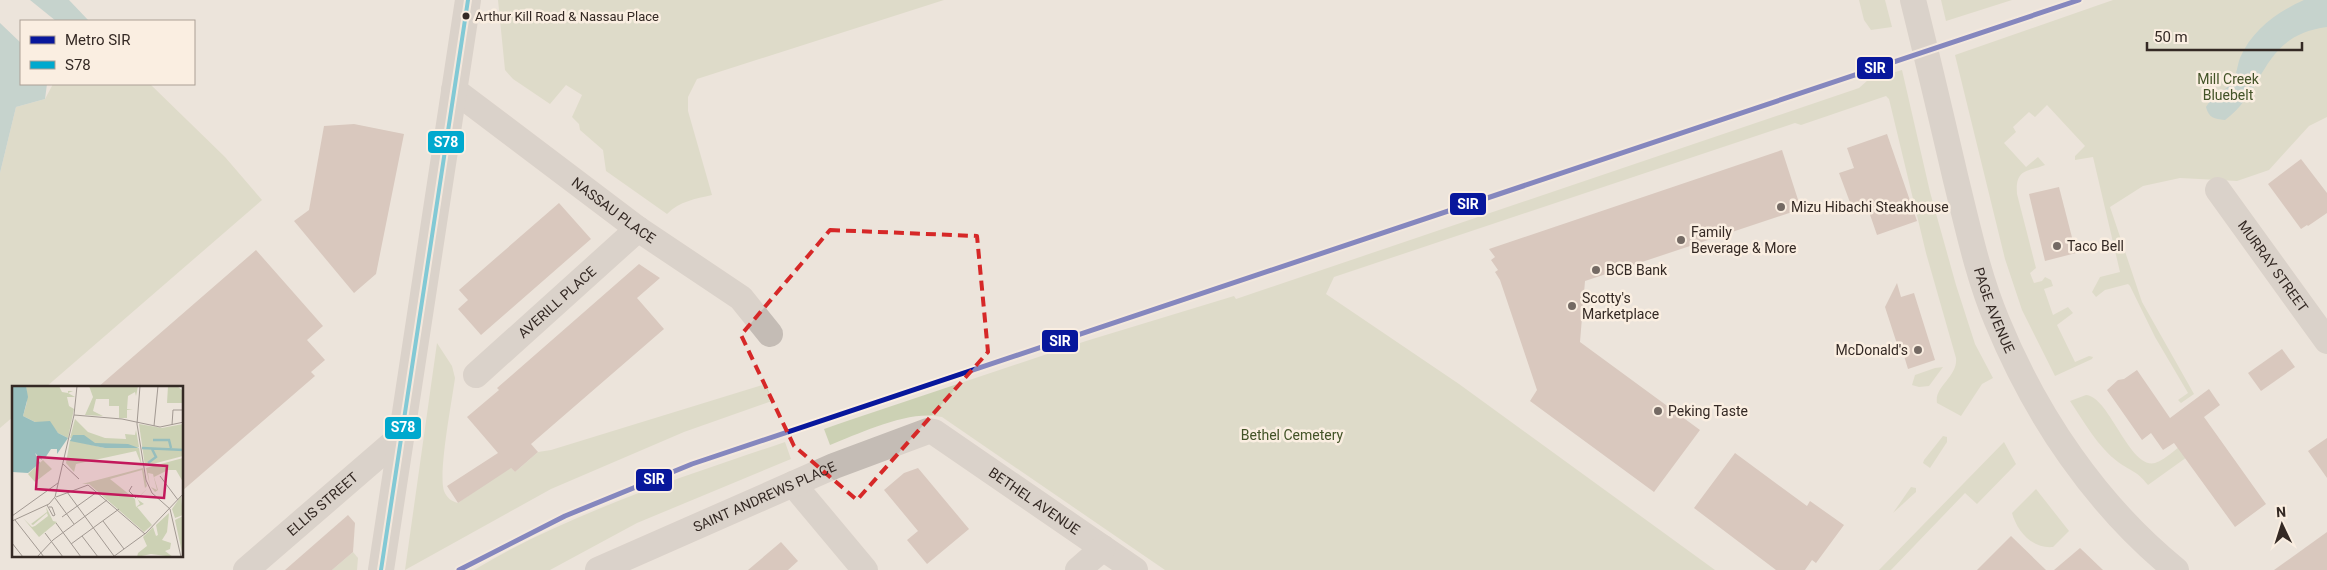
<svg xmlns="http://www.w3.org/2000/svg" width="2327" height="570" viewBox="0 0 2327 570" font-family="Roboto,sans-serif">
	<style>
		.green { fill: #ccd1b4 }
		.water { fill: #97bebd }
		.building { fill: #c0a79c }
		.lines { fill: none; stroke-linecap: round; stroke-linejoin: round }
		.minor { stroke: #c4bcb5; stroke-width: 26 }
		.bus-1-casing { stroke: #faeee1; stroke-width: 8 }
		.bus-1 { stroke: #00a9ce; stroke-width: 4 }
		.metro-1-casing { stroke: #faeee1; stroke-width: 9 }
		.metro-1 { stroke: #08179c; stroke-width: 5 }
		.marked { fill: none; stroke: #d62828; stroke-width: 4; stroke-dasharray: 10 6; stroke-linejoin: round }
		.bus-dot { fill: #342924; stroke: #faeee1; stroke-width: 2 }
		.poi-dot { fill: #746a64; stroke: #faeee1; stroke-width: 2 }
		.labels { text-anchor: middle; dominant-baseline: central; stroke-width: 5; stroke-linejoin: round; paint-order: stroke }
		.bus-label { font-size: 13px; fill: #342924; stroke: #faeee1; text-anchor: start }
		.park-label { font-size: 14px; fill: #435327; stroke: #faeee1 }
		.poi-label { font-size: 14px; fill: #342924; stroke: #faeee1; text-anchor: start }
		.street-label { font-size: 14px; fill: #342924; stroke: #faeee1 }
		.inset-river { fill: none; stroke: #97bebd; stroke-width: 2.5 }
		.inset-road { fill: none; stroke: #a29992; stroke-width: 1 }
		.view { fill: #c2185b; fill-opacity: 0.15; stroke: #c2185b; stroke-width: 2.5 }
		.inset-edge { fill: none; stroke: #342924; stroke-width: 2.5 }
		.line-badge { stroke: #faeee1; stroke-width: 2 }
		.badge-label { font-size: 14px; text-anchor: middle; font-weight: bold; fill: #fff }
	</style>
	<rect width="100%" height="100%" fill="#ece4db"/>
	<g class="green">
		<path d="M 498,0 L 944,0 L 697,79 L 688,97 L 688,111 L 712,195 C 695,199 680,201 667,214 L 606,171 L 603,150 L 580,130 L 579,124 L 572,117 L 582,95 L 566,85 L 550,104 L 513,79 L 505,70 Z"/>
		<path d="M 1859,0 L 1885,0 L 1892,27 L 1871,30 L 1864,20 Z"/>
		<path d="M 1941,0 L 2012,0 L 1946,21 Z"/>
		<path d="M 2113,0 L 2327,0 L 2327,117 L 2309,126 L 2269,170 L 2237,181 L 2180,178 L 2143,186 L 2110,207 L 2142,302 L 2194,394 L 2181,403 L 2178,400 L 2188,393 L 2155,337 L 2130,286 L 2128,284 L 2105,290 L 2096,297 L 2092,292 L 2100,277 L 2120,272 L 2093,157 L 2075,160 L 2075,156 L 2085,146 L 2047,105 L 2035,117 L 2029,112 L 2013,127 L 2016,132 L 2004,143 L 2026,167 L 2038,157 L 2045,165 C 2028,172 2015,168 2017,194 L 2036,268 L 2030,273 L 2034,283 L 2042,281 L 2045,277 L 2051,280 L 2053,286 L 2044,289 L 2053,315 L 2068,307 L 2073,313 L 2057,325 L 2075,362 L 2089,356 L 2093,357 L 2092,359 L 2055,376 L 2022,310 L 2005,259 L 1955,55 Z"/>
		<path d="M 1902,70 L 1930,192 L 1956,285 L 1975,344 L 1993,378 L 1982,384 L 1961,416 L 1937,403 C 1934,386 1958,377 1956,358 L 1926,253 L 1889,99 L 1886,96 L 1801,125 L 1795,123 L 1334,277 L 1326,294 L 1459,384 L 1715,570 L 1165,570 L 942,417 C 910,409 860,433 830,445 L 824,429 L 847,421 L 1086,341 L 1234,296 L 1236,299 L 1859,88 L 1868,80 Z"/>
		<path d="M 53,84 L 150,84 L 225,157 L 262,200 L 46,387 L 14,388 L 14,416 L 0,428 L 0,173 L 16,107 L 45,99 Z"/>
		<path d="M 437,343 L 452,366 L 455,378 C 452,401 438,473 444,491 C 447,498 451,501 458,503 L 510,467 L 515,472 L 538,452 L 551,450 L 766,384 L 772,401 L 684,432 L 551,489 L 405,570 Z"/>
		<path d="M 1943,367 L 1929,386 L 1919,387 L 1912,385 L 1915,375 L 1935,368 Z"/>
		<path d="M 2086,395 C 2109,396 2130,470 2155,463 C 2166,460 2180,445 2190,438 L 2208,442 L 2148,485 C 2136,470 2132,472 2118,462 C 2098,447 2084,422 2070,401 Z"/>
		<path d="M 1943,436 L 1947,437 L 1947,442 L 1930,468 L 1923,463 L 1924,460 Z"/>
		<path d="M 785,442 L 791,459 L 637,523 L 550,570 L 474,570 C 567,514 682,477 785,442 Z"/>
		<path d="M 2004,442 L 2016,464 L 1977,504 L 1965,493 L 1891,570 L 1879,570 Z"/>
		<path d="M 1911,487 L 1916,488 L 1916,492 L 1893,513 Z"/>
		<path d="M 2036,489 L 2069,531 L 2053,547 C 2032,549 2017,531 2012,513 Z"/>
		<path d="M 353,552 L 358,558 L 357,570 L 332,570 Z"/>
	</g>
	<g class="water">
		<path d="M 30,0 L 69,0 L 89,21 L 56,21 Z"/>
		<path d="M 2304,0 L 2327,0 L 2327,27 C 2260,36 2268,88 2225,120 C 2214,119 2209,118 2206,107 C 2212,96 2223,93 2231,83 C 2237,76 2237,66 2240,58 C 2252,30 2277,12 2304,0 Z"/>
		<path d="M 0,23 L 21,43 L 21,84 L 47,84 L 45,99 L 16,107 L 0,173 Z"/>
	</g>
	<g class="building">
		<path d="M 354,124 L 404,134 L 376,274 L 354,293 L 294,221 L 309,210 L 324,126 Z"/>
		<path d="M 1887,134 L 1917,221 L 1877,235 L 1868,209 L 1854,213 L 1839,173 L 1854,168 L 1847,148 Z"/>
		<path d="M 1782,150 L 1801,209 L 1585,281 L 1580,342 L 1700,430 L 1654,492 L 1530,401 L 1537,390 L 1500,280 L 1495,272 L 1498,270 L 1491,260 L 1495,257 L 1489,249 Z"/>
		<path d="M 2301,159 L 2327,193 L 2327,213 L 2308,226 L 2307,225 L 2301,229 L 2268,184 Z"/>
		<path d="M 2059,187 L 2076,253 L 2045,261 L 2029,194 Z"/>
		<path d="M 559,203 L 591,239 L 481,335 L 458,309 L 468,300 L 459,290 Z"/>
		<path d="M 256,250 L 323,326 L 307,340 L 325,360 L 311,372 L 315,376 L 182,491 L 182,388 L 97,388 Z"/>
		<path d="M 639,264 L 660,278 L 637,298 L 664,329 L 531,444 L 538,452 L 515,472 L 511,468 L 458,503 L 447,486 L 498,453 L 467,417 L 499,390 L 497,388 Z"/>
		<path d="M 1897,283 L 1901,297 L 1914,293 L 1935,360 L 1908,369 L 1901,346 L 1898,347 L 1885,307 Z"/>
		<path d="M 2282,349 L 2295,367 L 2261,391 L 2248,373 Z"/>
		<path d="M 2137,370 L 2170,418 L 2209,389 L 2220,405 L 2204,417 L 2266,504 L 2235,527 L 2174,443 L 2163,450 L 2151,433 L 2142,440 L 2107,390 L 2118,380 L 2124,379 Z"/>
		<path d="M 2327,438 L 2327,478 L 2308,451 Z"/>
		<path d="M 1735,453 L 1807,506 L 1810,501 L 1844,525 L 1816,563 L 1812,560 L 1805,570 L 1776,570 L 1694,508 Z"/>
		<path d="M 918,468 L 969,529 L 927,564 L 907,540 L 918,531 L 884,490 L 904,473 Z"/>
		<path d="M 348,515 L 355,523 L 353,552 L 332,570 L 285,570 Z"/>
		<path d="M 2327,532 L 2327,570 L 2274,570 Z"/>
		<path d="M 2011,536 L 2046,570 L 1977,570 Z"/>
		<path d="M 781,542 L 798,561 L 788,570 L 748,570 Z"/>
		<path d="M 2080,548 L 2103,570 L 2054,570 Z"/>
	</g>
	<g class="lines">
		<g class="minor">
			<path id="s1" d="M 1913,0 C 1928,60 1942,120 1956,180 C 1968,228 1978,276 1997,321 C 2036,416 2096,505 2176,570"/>
			<path id="s2" d="M 454,90 L 638,229 L 741,298 L 770,334"/>
			<path id="s3" d="M 2218,190 L 2327,341"/>
			<path id="s4" d="M 476,375 L 638,229"/>
			<path d="M 793,484 L 865,570"/>
			<path id="s5" d="M 246,570 L 400,437"/>
			<path d="M 381,570 L 468,0"/>
			<path id="s6" d="M 598,570 L 834,466 L 928,431 L 934,432 L 1135,570"/>
			<path d="M 1078,570 L 1103,548"/>
		</g>
		<g class="bus-1-casing">
			<path id="bus-1" d="M 381,570 L 468,0"/>
		</g>
		<use href="#bus-1" class="bus-1"/>
		<g class="metro-1-casing">
			<path id="metro-1" d="M 459,570 L 565,516 L 692,464 L 2079,0"/>
		</g>
		<use href="#metro-1" class="metro-1"/>
	</g>
	<path d="M0 0H2327V570H0ZM 830,230 L 977,236 L 988,352 L 857,500 L 794,446 L 741,335 Z" fill="#ece4db" fill-opacity=".55" fill-rule="evenodd"/>
	<path class="marked" d="M 830,230 L 977,236 L 988,352 L 857,500 L 794,446 L 741,335 Z"/>
	<circle class="bus-dot" cx="466" cy="16" r="4.5"/>
	<g class="poi-dot">
		<circle cx="1781" cy="207" r="5"/>
		<circle cx="1681" cy="240" r="5"/>
		<circle cx="2057" cy="246" r="5"/>
		<circle cx="1596" cy="270" r="5"/>
		<circle cx="1572" cy="306" r="5"/>
		<circle cx="1918" cy="350" r="5"/>
		<circle cx="1658" cy="411" r="5"/>
	</g>
	<g class="labels">
		<g class="bus-label">
			<text x="475" y="16">Arthur Kill Road &amp; Nassau Place</text>
		</g>
		<g class="park-label">
			<text x="2228" y="79">Mill Creek<tspan x="2228" dy="16">Bluebelt</tspan></text>
			<text x="1292" y="435">Bethel Cemetery</text>
		</g>
		<g class="poi-label">
			<text x="1791" y="207">Mizu Hibachi Steakhouse</text>
			<text x="1691" y="232">Family<tspan x="1691" dy="16">Beverage &amp; More</tspan></text>
			<text x="2067" y="246">Taco Bell</text>
			<text x="1606" y="270">BCB Bank</text>
			<text x="1582" y="298">Scotty's<tspan x="1582" dy="16">Marketplace</tspan></text>
			<text x="1908" y="350" text-anchor="end">McDonald's</text>
			<text x="1668" y="411">Peking Taste</text>
		</g>
		<g class="street-label">
			<text stroke="none"><textPath href="#s2" startOffset="200">NASSAU PLACE</textPath></text>
			<text stroke="none"><textPath href="#s3" startOffset="94">MURRAY STREET</textPath></text>
			<text stroke="none"><textPath href="#s4" startOffset="109">AVERILL PLACE</textPath></text>
			<text stroke="none"><textPath href="#s1" startOffset="321">PAGE AVENUE</textPath></text>
			<text stroke="none"><textPath href="#s6" startOffset="182">SAINT ANDREWS PLACE</textPath></text>
			<text stroke="none"><textPath href="#s6" startOffset="486">BETHEL AVENUE</textPath></text>
			<text stroke="none"><textPath href="#s5" startOffset="101">ELLIS STREET</textPath></text>
		</g>
	</g>
	<g transform="translate(12 386)">
		<rect width="171" height="171" fill="#ece4db"/>
		<path d="M 14,0 L 47,0 L 50,6 L 56,7 L 56,5 L 61,5 L 56,7 L 63,11 L 55,11 L 57,20 L 62,23 L 56,52 L 46,47 L 37,36 L 23,36 L 11,30 L 15,16 ZM 77,0 L 126,0 L 124,10 L 123,6 L 116,10 L 115,23 L 121,24 L 115,24 L 115,32 L 107,32 L 107,20 L 97,20 L 97,13 L 84,13 L 81,25 L 91,30 L 73,29 L 81,11 ZM 156,0 L 165,0 L 171,5 L 171,17 L 155,17 ZM 63,33 L 76,46 L 93,52 L 114,53 L 113,48 L 123,49 L 124,44 L 127,61 L 94,60 L 58,52 ZM 127,38 L 150,42 L 171,38 L 171,70 L 133,80 ZM 58,54 L 93,62 L 127,62 L 130,80 L 124,65 L 64,78 L 62,86 L 54,77 ZM 171,72 L 171,96 L 164,84 L 156,84 L 142,91 L 146,104 L 143,106 L 139,101 L 145,104 L 141,88 L 136,87 L 138,100 L 134,82 ZM 31,74 L 40,83 L 23,96 L 16,88 ZM 131,82 L 135,100 L 133,102 L 130,84 L 98,93 L 123,113 L 124,121 L 128,118 L 125,112 L 135,103 L 125,113 L 132,118 L 125,121 L 140,139 L 132,146 L 77,98 L 70,98 ZM 169,110 L 171,129 L 163,132 L 160,123 ZM 34,121 L 41,135 L 45,136 L 27,151 L 11,132 L 20,141 L 23,140 L 36,130 L 35,127 L 21,139 L 19,138 L 35,126 ZM 157,127 L 155,146 L 150,154 L 159,157 L 158,163 L 153,165 L 161,171 L 139,168 L 125,171 L 126,167 L 135,160 L 131,151 L 141,141 L 144,150 L 146,149 L 144,139 ZM 171,130 L 171,171 L 163,134 Z" fill="#ccd1b4"/>
		<path d="M 0,0 L 14,0 L 16,11 L 11,30 L 23,36 L 38,35 L 46,47 L 56,52 L 45,68 L 45,63 L 39,63 L 33,72 L 29,70 L 30,74 L 23,67 L 28,77 L 16,87 L 0,86 ZM 61,49 L 72,49 L 83,57 L 116,58 L 127,62 L 93,62 L 58,55 Z" fill="#97bebd"/>
		<path class="inset-river" d="M 141,54 L 157,54 L 159,62M 130,62 L 172,64M 136,77 L 144,71 L 140,63"/>
		<path class="inset-road" d="M 128,0 L 125,38 L 134,94 L 140,107 L 158,123 L 169,171M 62,29 L 110,33 L 148,41 L 172,36M 160,39 L 161,24 L 172,24M 142,40 L 146,0M 51,78 L 67,93M 148,90 L 166,114M 120,100 L 117,105 L 124,112M 55,106 L 102,170M 44,111 L 76,99 L 133,148M 43,112 L 62,138M 35,119 L 41,130 L 43,129 L 40,121 L 37,121M 0,130 L 46,97M 50,131 L 85,106M 3,134 L 32,171M 0,135 L 37,118 L 43,111 L 62,29 L 65,0M 91,135 L 112,163M 44,137 L 69,171M 33,147 L 51,171M 70,150 L 86,171M 0,157 L 11,171M 59,158 L 107,123M 25,171 L 41,154 L 95,114M 101,171 L 134,147 L 172,107"/>
		<path class="view" d="M 26,71 L 155,80 L 152,112 L 24,103 Z"/>
		<rect width="171" height="171" class="inset-edge"/>
	</g>
	<g class="line-badge">
		<rect x="1856" y="56" width="38" height="24" rx="5" fill="#08179c"/>
		<rect x="427" y="130" width="38" height="24" rx="5" fill="#00a9ce"/>
		<rect x="1449" y="192" width="38" height="24" rx="5" fill="#08179c"/>
		<rect x="1041" y="329" width="38" height="24" rx="5" fill="#08179c"/>
		<rect x="384" y="416" width="38" height="24" rx="5" fill="#00a9ce"/>
		<rect x="635" y="468" width="38" height="24" rx="5" fill="#08179c"/>
	</g>
	<g class="badge-label">
		<text x="1875" y="73">SIR</text>
		<text x="446" y="147">S78</text>
		<text x="1468" y="209">SIR</text>
		<text x="1060" y="346">SIR</text>
		<text x="403" y="432">S78</text>
		<text x="654" y="484">SIR</text>
	</g>
	<rect x="20" y="20" width="175" height="65" fill="#faeee1" stroke="#ab9f95"/>
	<rect x="30" y="36" width="25" height="8" fill="#08179c" stroke="#ab9f95"/>
	<text x="65" y="45" font-size="15" fill="#342924">Metro SIR</text>
	<rect x="30" y="61" width="25" height="8" fill="#00a9ce" stroke="#ab9f95"/>
	<text x="65" y="70" font-size="15" fill="#342924">S78</text>
	<g transform="translate(2282 525) rotate(356)" stroke="#faeee1" stroke-width="4" paint-order="stroke">
	<path d="M0-4L9 19L0 12L-9 19Z" fill="#342924"/>
	<text y="-8" font-size="14" font-weight="bold" text-anchor="middle" fill="#342924">N</text>
	</g>
	<path d="M2147 42v8h155v-8" fill="none" stroke="#342924" stroke-width="2.5"/>
	<text x="2154" y="42" font-size="15" fill="#342924" stroke="#faeee1" stroke-width="4" paint-order="stroke">50 m</text>
</svg>
